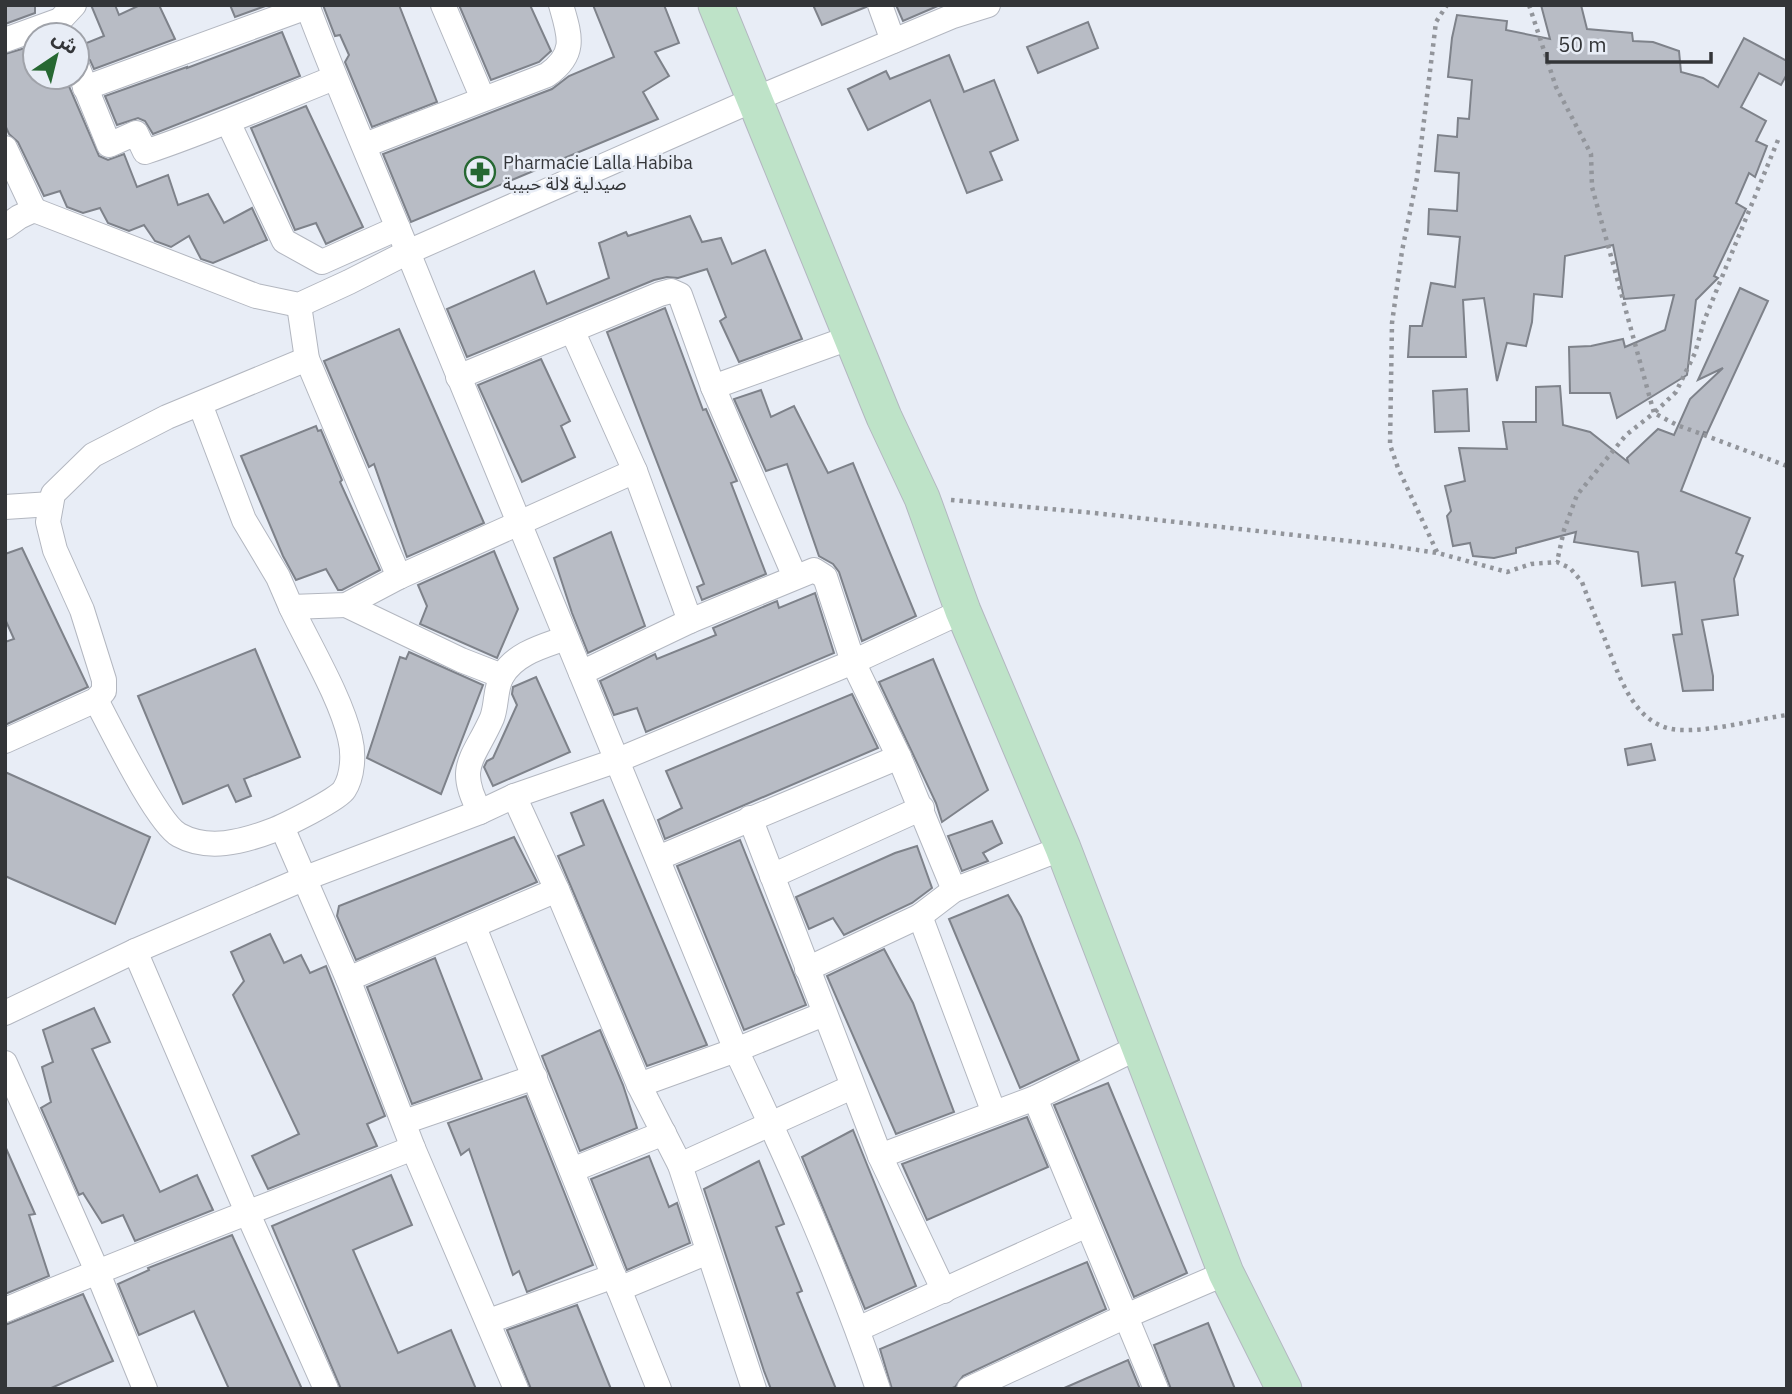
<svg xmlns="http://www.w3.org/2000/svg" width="1792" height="1394" viewBox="0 0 1792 1394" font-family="'IBM Plex Sans','Noto Sans Arabic',sans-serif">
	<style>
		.building { fill: #b8bcc5; stroke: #7e828a; stroke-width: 2 }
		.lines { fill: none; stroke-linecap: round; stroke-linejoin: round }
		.street-casing { stroke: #b3b7c0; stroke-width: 26 }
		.secondary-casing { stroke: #b3b7c0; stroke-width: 37 }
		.path { stroke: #92959b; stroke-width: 4.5; stroke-dasharray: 3.5 5; stroke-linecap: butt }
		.street { stroke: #fff; stroke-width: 24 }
		.secondary { stroke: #bee3c8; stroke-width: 35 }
		.labels { text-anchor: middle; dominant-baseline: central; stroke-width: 5; stroke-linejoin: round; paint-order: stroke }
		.poi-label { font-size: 18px; fill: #333538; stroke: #e8edf6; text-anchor: start }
	</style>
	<rect width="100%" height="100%" fill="#e8edf6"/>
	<g class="building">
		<path d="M 5,5 L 35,5 L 35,13 L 5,24 Z"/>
		<path d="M 91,5 L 115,5 L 119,15 L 140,5 L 159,5 L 175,39 L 94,69 L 90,60 L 81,52 L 79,46 L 104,36 Z"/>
		<path d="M 230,5 L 268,5 L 235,17 Z"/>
		<path d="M 323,5 L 399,5 L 437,102 L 372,127 L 345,62 L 349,55 L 340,35 L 335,36 Z"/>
		<path d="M 459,5 L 530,5 L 551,51 L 539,62 L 491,80 Z"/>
		<path d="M 593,5 L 664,5 L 679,43 L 655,52 L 669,76 L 643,92 L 658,119 L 411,222 L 383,154 L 552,89 L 569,76 L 614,57 Z"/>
		<path d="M 813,5 L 866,5 L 866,7 L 822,25 Z"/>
		<path d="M 896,5 L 940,5 L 903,21 Z"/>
		<path d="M 1541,5 L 1581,5 L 1587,29 L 1632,33 L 1633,41 L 1653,42 L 1679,51 L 1681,72 L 1703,78 L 1718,87 L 1744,38 L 1787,61 L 1787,74 L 1781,85 L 1759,73 L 1741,107 L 1766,121 L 1756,141 L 1767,146 L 1755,177 L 1749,173 L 1736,203 L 1746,209 L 1714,276 L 1718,278 L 1696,300 L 1687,375 L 1617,418 L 1610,393 L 1570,393 L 1569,347 L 1591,346 L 1623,339 L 1625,347 L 1665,330 L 1674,295 L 1624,299 L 1613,245 L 1565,256 L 1562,297 L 1534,294 L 1532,322 L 1526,346 L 1507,343 L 1497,381 L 1484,298 L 1463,300 L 1466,357 L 1408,357 L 1410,326 L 1422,326 L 1431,283 L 1455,287 L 1460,237 L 1428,234 L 1429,209 L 1457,211 L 1459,173 L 1435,171 L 1438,135 L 1457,137 L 1458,118 L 1469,119 L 1472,80 L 1448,77 L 1452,38 L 1457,15 L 1507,21 L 1506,30 L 1550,39 Z"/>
		<path d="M 1088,22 L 1098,48 L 1038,73 L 1027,47 Z"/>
		<path d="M 282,32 L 300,76 L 153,134 L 145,121 L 138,118 L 117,125 L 105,96 L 187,67 L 187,68 Z"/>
		<path d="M 35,45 L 35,77 L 65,77 L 99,156 L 108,160 L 124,154 L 137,187 L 168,175 L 178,205 L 208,194 L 224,223 L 252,208 L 267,240 L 213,263 L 201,259 L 189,236 L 171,247 L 155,241 L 144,225 L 129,231 L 108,223 L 100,208 L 83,213 L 67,207 L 60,191 L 44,196 L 18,142 L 9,134 L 5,125 L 5,54 Z"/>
		<path d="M 949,55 L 964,92 L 994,80 L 1018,140 L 990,152 L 1002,180 L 967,193 L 930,100 L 868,130 L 848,89 L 886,71 L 890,79 Z"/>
		<path d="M 306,106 L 363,227 L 326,244 L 316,223 L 295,230 L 251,128 Z"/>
		<path d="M 690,216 L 702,242 L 721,238 L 732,264 L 765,250 L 802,339 L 739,362 L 720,321 L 726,317 L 707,269 L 678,278 L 667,277 L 654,280 L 467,357 L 447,309 L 534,271 L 547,304 L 609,278 L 599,243 L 626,232 L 628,236 Z"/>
		<path d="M 1740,288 L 1768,301 L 1707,433 L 1704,432 L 1681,491 L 1750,518 L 1736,553 L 1743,556 L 1734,579 L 1738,615 L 1702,620 L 1713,676 L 1713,690 L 1683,691 L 1673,635 L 1682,634 L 1675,582 L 1642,586 L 1638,552 L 1574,542 L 1576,532 L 1516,548 L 1516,553 L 1494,558 L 1473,556 L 1470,543 L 1453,546 L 1447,516 L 1451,511 L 1445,486 L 1465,481 L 1459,448 L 1507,449 L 1503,422 L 1536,422 L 1536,387 L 1560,386 L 1563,425 L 1590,432 L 1628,462 L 1627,458 L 1658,429 L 1674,435 L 1690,399 L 1723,368 L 1698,380 Z"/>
		<path d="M 665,308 L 703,410 L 706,409 L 737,481 L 731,483 L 766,574 L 702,600 L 697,587 L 704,584 L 607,332 Z"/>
		<path d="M 399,329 L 484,523 L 407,557 L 374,464 L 369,467 L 324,361 Z"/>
		<path d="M 541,359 L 570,421 L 561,426 L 575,457 L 522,482 L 478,385 Z"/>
		<path d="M 1467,389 L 1469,431 L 1435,432 L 1433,391 Z"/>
		<path d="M 761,390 L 771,417 L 794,406 L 828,473 L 853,463 L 916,616 L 862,641 L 839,572 L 833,564 L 819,556 L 787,464 L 766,471 L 734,399 Z"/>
		<path d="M 316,426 L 318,431 L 321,430 L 342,480 L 340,482 L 380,570 L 342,590 L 338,590 L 326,569 L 296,580 L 283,556 L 241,456 Z"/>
		<path d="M 611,532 L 645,626 L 588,653 L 572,613 L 554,558 Z"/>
		<path d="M 22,548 L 88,687 L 5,725 L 5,642 L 14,639 L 5,619 L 5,554 Z"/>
		<path d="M 494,551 L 518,609 L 497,658 L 420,624 L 427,606 L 418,585 Z"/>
		<path d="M 815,593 L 834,653 L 646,732 L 637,708 L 614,715 L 600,681 L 655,654 L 657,659 L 716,635 L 713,628 L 777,601 L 779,608 Z"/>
		<path d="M 255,649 L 300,757 L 244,779 L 251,796 L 236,802 L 228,785 L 183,804 L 138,696 Z"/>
		<path d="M 409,652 L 483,685 L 441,794 L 367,758 L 400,657 L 406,659 Z"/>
		<path d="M 933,659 L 988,790 L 942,822 L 936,803 L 879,682 Z"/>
		<path d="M 536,677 L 570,752 L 493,786 L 484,767 L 487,761 L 493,758 L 517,705 L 512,694 L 513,687 Z"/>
		<path d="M 852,694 L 878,748 L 665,839 L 658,820 L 682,808 L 666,771 Z"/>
		<path d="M 1651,744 L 1655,760 L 1628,765 L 1625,749 Z"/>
		<path d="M 5,772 L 150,837 L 115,924 L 5,876 Z"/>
		<path d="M 603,800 L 707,1045 L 647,1066 L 558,856 L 584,845 L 571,813 Z"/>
		<path d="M 992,821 L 1002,843 L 983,853 L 988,861 L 962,871 L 948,836 Z"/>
		<path d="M 514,837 L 537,882 L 356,960 L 337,916 L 339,906 Z"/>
		<path d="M 740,840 L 806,1005 L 744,1030 L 677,866 Z"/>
		<path d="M 917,846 L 932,888 L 912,903 L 844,935 L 833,918 L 809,929 L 796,897 L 895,853 Z"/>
		<path d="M 1008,895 L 1021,917 L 1079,1060 L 1020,1088 L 949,919 Z"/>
		<path d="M 270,934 L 284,963 L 301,955 L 310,973 L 326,966 L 385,1116 L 367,1124 L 377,1146 L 268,1189 L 252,1156 L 299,1134 L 233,995 L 244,981 L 231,952 Z"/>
		<path d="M 884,949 L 913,1003 L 954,1112 L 896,1134 L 827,976 Z"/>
		<path d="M 435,958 L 482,1079 L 412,1104 L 367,987 Z"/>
		<path d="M 94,1008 L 110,1042 L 92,1049 L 160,1192 L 197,1175 L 213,1210 L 135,1241 L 123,1215 L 102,1223 L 83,1193 L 79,1195 L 41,1108 L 51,1102 L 42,1067 L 53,1062 L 43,1030 Z"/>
		<path d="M 600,1030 L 623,1085 L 637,1128 L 580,1151 L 542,1056 Z"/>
		<path d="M 1108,1083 L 1187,1273 L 1134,1297 L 1054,1105 Z"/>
		<path d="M 526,1096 L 593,1265 L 527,1292 L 519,1271 L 513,1275 L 469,1149 L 461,1155 L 448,1123 Z"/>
		<path d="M 1027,1117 L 1048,1167 L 927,1220 L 902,1164 Z"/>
		<path d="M 853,1130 L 916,1286 L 865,1309 L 802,1157 Z"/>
		<path d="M 5,1146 L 35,1214 L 29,1215 L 49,1276 L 5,1294 Z"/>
		<path d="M 649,1156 L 669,1207 L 677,1203 L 690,1243 L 627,1270 L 591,1179 Z"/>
		<path d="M 759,1161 L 784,1224 L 776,1227 L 802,1291 L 797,1293 L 836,1389 L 771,1389 L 764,1371 L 704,1189 Z"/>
		<path d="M 391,1175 L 412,1225 L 353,1250 L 398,1353 L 451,1330 L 476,1389 L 341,1389 L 272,1226 Z"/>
		<path d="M 232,1235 L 302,1389 L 229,1389 L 194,1311 L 139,1335 L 118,1284 L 149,1270 L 148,1268 Z"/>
		<path d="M 1087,1262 L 1106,1309 L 963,1376 L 955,1387 L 950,1389 L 892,1389 L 880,1349 Z"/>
		<path d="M 83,1294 L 113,1361 L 49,1389 L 5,1389 L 5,1325 Z"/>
		<path d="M 577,1305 L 611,1389 L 531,1389 L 507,1330 Z"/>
		<path d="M 1208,1323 L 1235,1389 L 1171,1389 L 1154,1345 Z"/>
		<path d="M 1128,1360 L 1140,1389 L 1062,1389 Z"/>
	</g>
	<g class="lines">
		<g class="street-casing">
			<g id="street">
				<path d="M 307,5 C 344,104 388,201 427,299 C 528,550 634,799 736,1050 C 788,1160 839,1273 878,1389"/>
				<path d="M 443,5 L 483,99"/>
				<path d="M 880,5 L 893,41"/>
				<path d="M 5,40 L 60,20 L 74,5"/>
				<path d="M 77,66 L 109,145 L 136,133 L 145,152 C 209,131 271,103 334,78"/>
				<path d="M 85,88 L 307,7"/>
				<path d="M 228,122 L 284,241 L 322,262 L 398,228"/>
				<path d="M 365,145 L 547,75 C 577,54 570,36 561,5"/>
				<path d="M 5,148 L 34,210"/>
				<path d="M 5,227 L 19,217 L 34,210 L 256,296 L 299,305 L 349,282 L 408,252 L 753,100 L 953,16 L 988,5"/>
				<path d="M 299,305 L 307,359 L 399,577"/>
				<path d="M 572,330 L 635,471 L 690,621"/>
				<path d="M 458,377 L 660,294 L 671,291 L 680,295 L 713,387 L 795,577"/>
				<path d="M 713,387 L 852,337"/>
				<path d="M 200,404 L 244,520 L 278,577 L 291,607 L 346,605 L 399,577 L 635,471"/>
				<path d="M 5,507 L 51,504"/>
				<path d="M 346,605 L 461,660 L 502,676"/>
				<path d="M 581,673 L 690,621 L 814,570 L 825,577 L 853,662 L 899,757 L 954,890"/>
				<path d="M 96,700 C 110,726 157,823 179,835 C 208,851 242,842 271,831 C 284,826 339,799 344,790 C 353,776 354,754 350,738 C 341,698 309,645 291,607"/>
				<path d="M 5,741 L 96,700 L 104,691 L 104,680 L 82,610 L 55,550 L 48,522 L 53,494 L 93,455 L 167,417 L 307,359"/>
				<path d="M 514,796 L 557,890 L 639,1085 L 680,1165 L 754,1389"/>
				<path d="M 480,812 C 455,766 474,759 492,718 C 497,705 495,688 502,676 C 515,653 544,646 566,638"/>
				<path d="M 750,818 L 880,1156 L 944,1291"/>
				<path d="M 282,827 L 348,979 L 413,1148 L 516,1389"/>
				<path d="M 658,858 L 899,757"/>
				<path d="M 772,876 L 922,808"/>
				<path d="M 920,916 L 994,1113"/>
				<path d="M 474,927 L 659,1389"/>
				<path d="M 135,951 L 248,1214 L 326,1389"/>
				<path d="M 807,969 L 920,916 L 954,890 L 1063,848"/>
				<path d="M 348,979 L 557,890"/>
				<path d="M 5,1013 L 135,951 L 303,879 L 480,812 L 514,796 L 618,760 L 853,662 L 963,611"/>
				<path d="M 5,1063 L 97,1271 L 145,1389"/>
				<path d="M 639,1085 L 736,1050 L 824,1014"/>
				<path d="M 1035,1098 L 1156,1389"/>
				<path d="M 404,1122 L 535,1077"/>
				<path d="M 880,1156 L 1035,1098 L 1141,1046"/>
				<path d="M 680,1165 L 852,1087"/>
				<path d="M 572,1170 L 664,1133"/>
				<path d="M 619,1289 L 708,1252"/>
				<path d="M 5,1310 C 140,1253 277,1202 413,1148"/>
				<path d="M 489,1321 L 614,1276"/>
				<path d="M 858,1329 L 1087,1225"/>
				<path d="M 969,1389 L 1126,1316 L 1226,1273"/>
			</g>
		</g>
		<g class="secondary-casing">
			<path id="secondary" d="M 716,5 L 884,417 L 922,498 L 963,611 L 1063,848 L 1226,1273 L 1284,1389"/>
		</g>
		<g class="path">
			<path d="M 1529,5 L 1556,87 L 1591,154 L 1592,187 L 1654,413 L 1626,435 L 1577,495 L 1564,530 L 1557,562"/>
			<path d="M 1778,140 L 1704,321 L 1695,353 L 1676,392 L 1654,413 L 1677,425 L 1787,466"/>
			<path d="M 951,500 L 1094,513 L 1385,545 L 1438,553 L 1507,572 L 1531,564 L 1557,562 L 1570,568 L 1582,582 C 1589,601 1596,619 1604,637 C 1618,672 1633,729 1681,730 C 1716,731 1752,720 1787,715"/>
			<path d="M 1437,552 L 1398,468 L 1390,445 L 1392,323 L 1402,251 L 1417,178 L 1436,22 L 1447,5"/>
		</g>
		<use href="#street" class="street"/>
		<use href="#secondary" class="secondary"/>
	</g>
	<defs>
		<g id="pharmacy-ring" transform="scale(1.575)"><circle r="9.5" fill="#e8edf6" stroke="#266832" stroke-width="1.5"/><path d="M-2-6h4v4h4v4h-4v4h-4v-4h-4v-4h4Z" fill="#266832"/></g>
	</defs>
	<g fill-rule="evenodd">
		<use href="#pharmacy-ring" x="480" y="172"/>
	</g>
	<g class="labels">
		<g class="poi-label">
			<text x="503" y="162">Pharmacie Lalla Habiba<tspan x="503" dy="21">صيدلية لالة حبيبة</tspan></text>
		</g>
	</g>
	<rect width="1792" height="1394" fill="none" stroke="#333538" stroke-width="14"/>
	<g transform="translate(56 56) rotate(35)"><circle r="33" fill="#e8edf6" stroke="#a0a3aa" stroke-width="2"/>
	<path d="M0-5L12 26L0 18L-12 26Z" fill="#266832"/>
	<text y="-10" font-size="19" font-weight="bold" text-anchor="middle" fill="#333538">ش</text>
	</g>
	<path d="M1547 52v10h164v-10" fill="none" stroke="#333538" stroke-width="3.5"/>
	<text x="1558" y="52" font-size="21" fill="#333538" stroke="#e8edf6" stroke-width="5" paint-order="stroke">50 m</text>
</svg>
